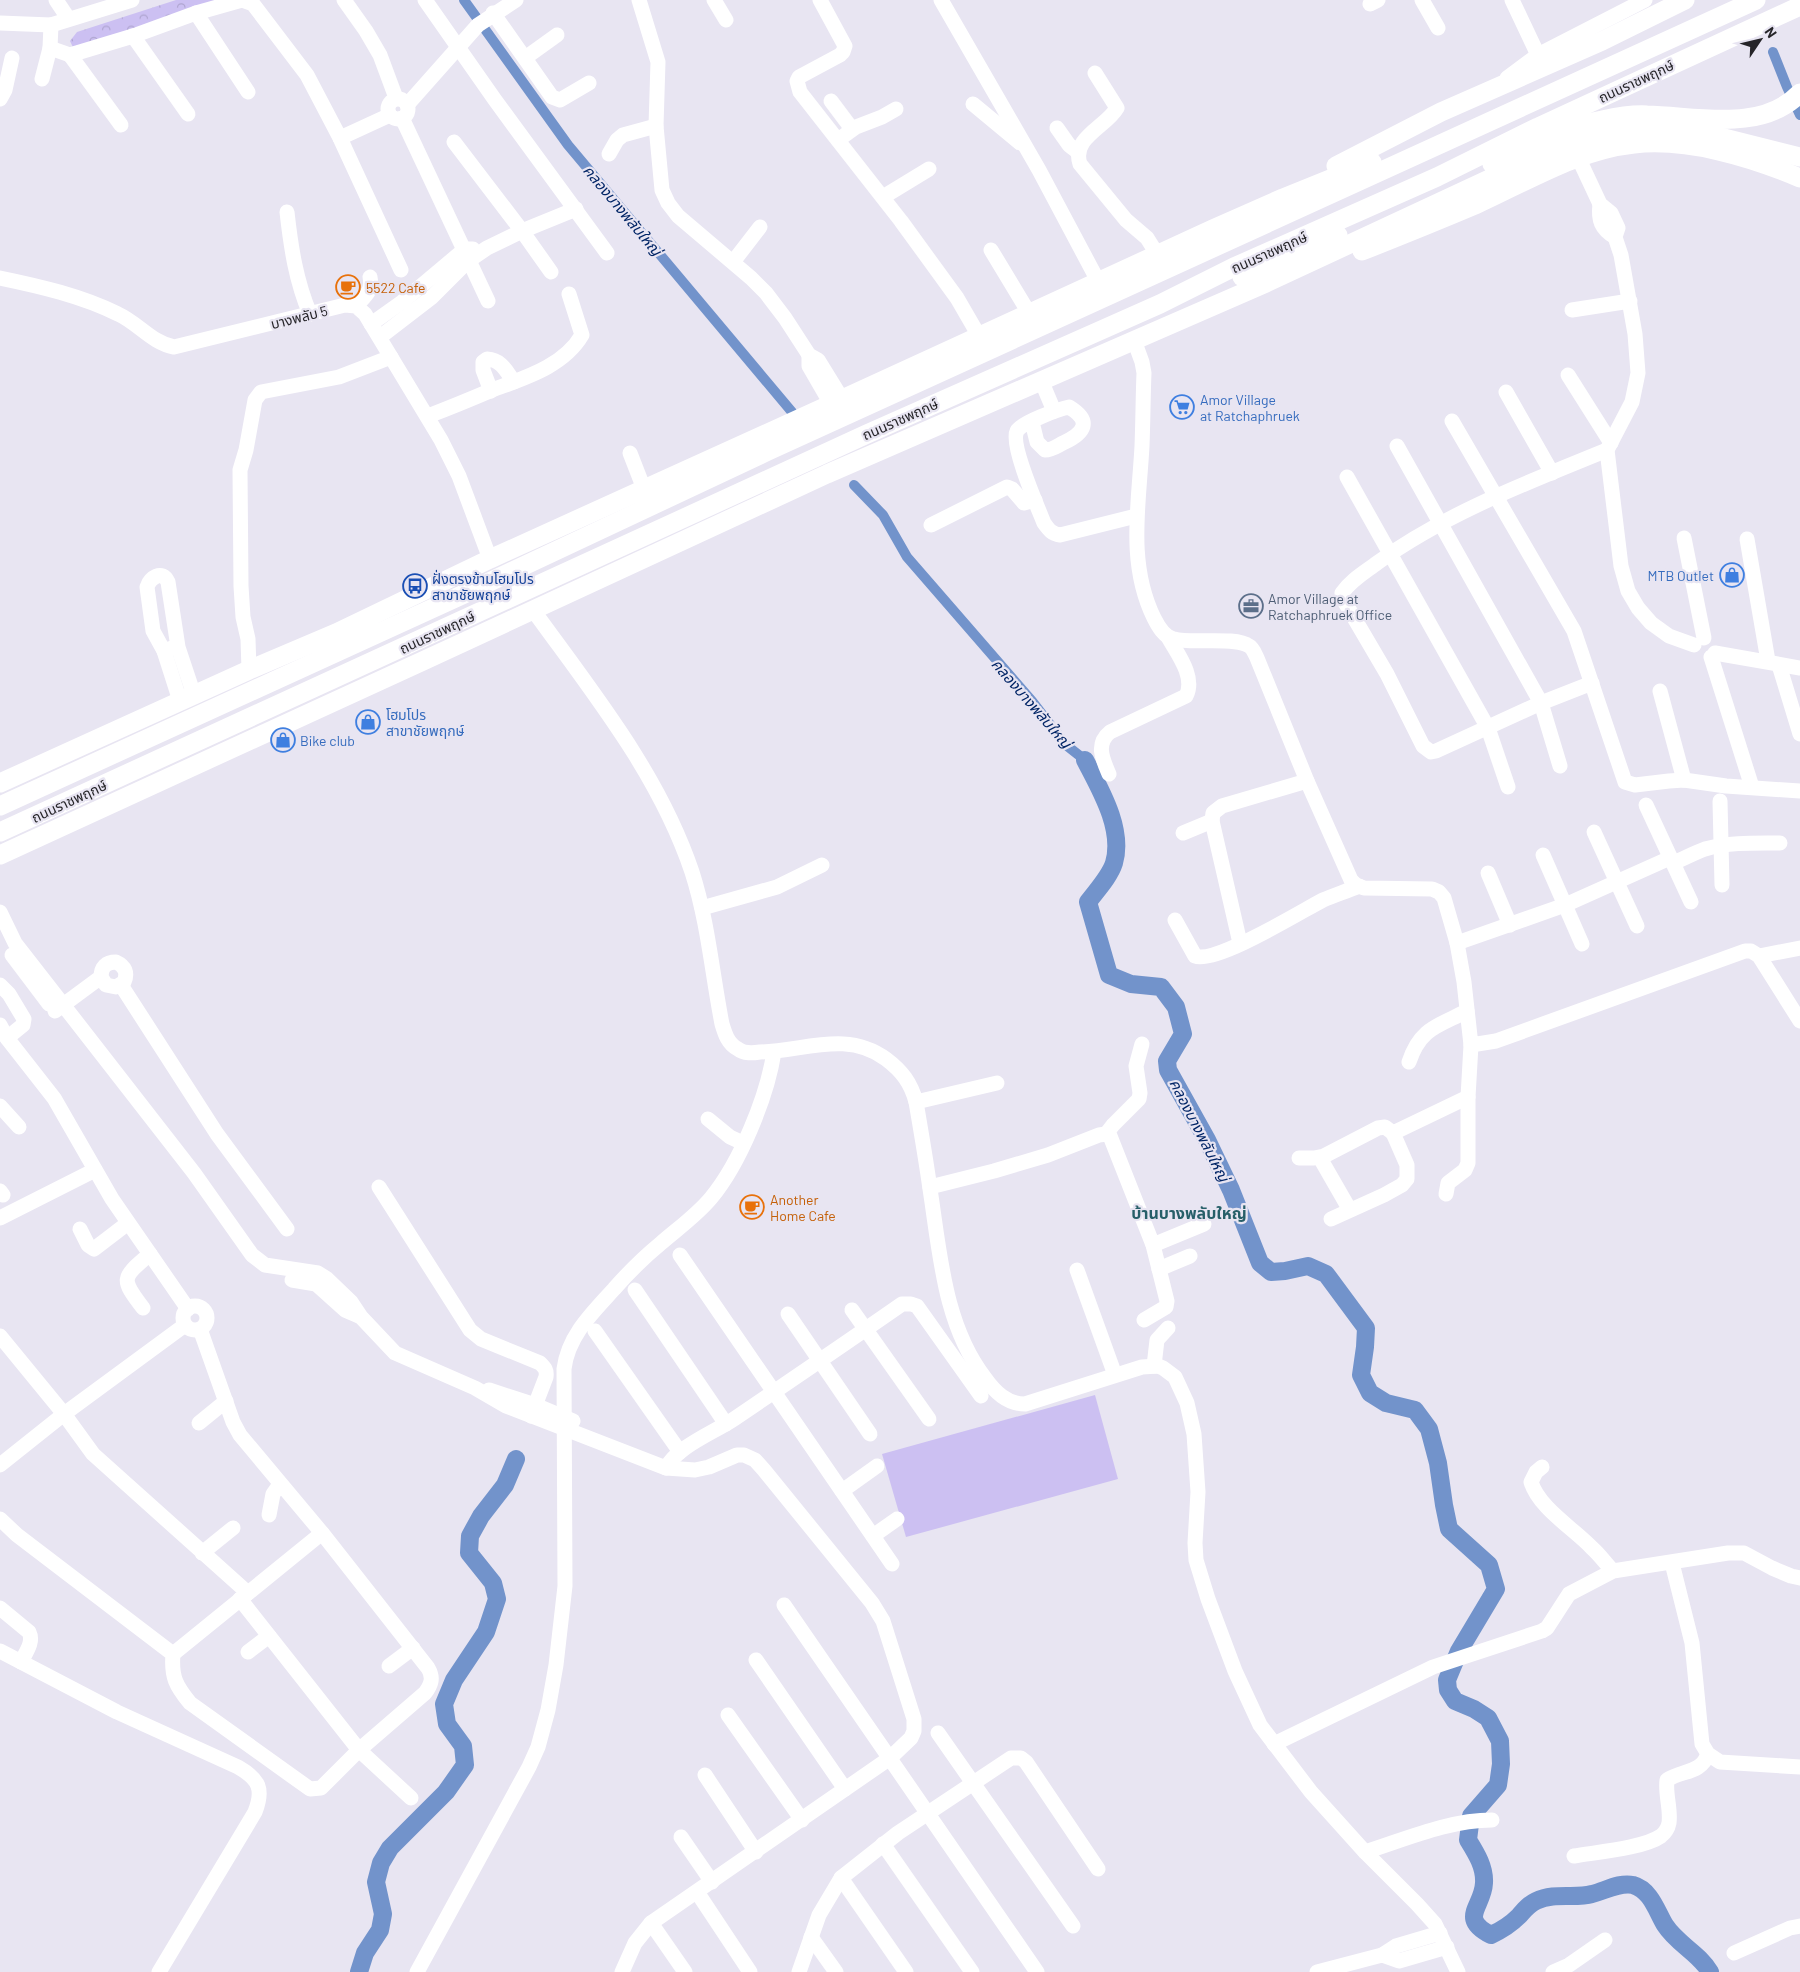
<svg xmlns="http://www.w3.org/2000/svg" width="1800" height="1972" viewBox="0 0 1800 1972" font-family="Barlow,'Noto Sans Thai',sans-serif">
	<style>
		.grass { fill: #ccc0f2 }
		.park { fill: url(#park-crowns) }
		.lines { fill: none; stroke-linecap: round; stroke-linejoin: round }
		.canal { stroke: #7293cb; stroke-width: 10 }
		.river { stroke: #7293cb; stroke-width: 18 }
		.minor { stroke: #fff; stroke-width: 15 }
		.major { stroke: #fff; stroke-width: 19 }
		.labels { text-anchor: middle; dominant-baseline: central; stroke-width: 4.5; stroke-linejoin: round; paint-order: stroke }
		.street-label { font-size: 14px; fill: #262529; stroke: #e8e5f2 }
		.food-label { font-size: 14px; fill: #c56008; stroke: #e8e5f2; text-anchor: start }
		.shop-label { font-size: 14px; fill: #366cbe; stroke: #e8e5f2; text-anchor: start }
		.transit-label { font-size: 14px; fill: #164399; stroke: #e8e5f2; text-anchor: start }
		.service-label { font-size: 14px; fill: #4e5e75; stroke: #e8e5f2; text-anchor: start }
		.water-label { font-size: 15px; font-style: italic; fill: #002465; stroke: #e8e5f2 }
		.quarter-label { font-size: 16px; font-weight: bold; fill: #275f69; stroke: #e8e5f2 }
	</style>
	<defs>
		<pattern id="park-crowns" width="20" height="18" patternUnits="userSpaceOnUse" patternTransform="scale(1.25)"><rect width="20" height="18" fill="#ccc0f2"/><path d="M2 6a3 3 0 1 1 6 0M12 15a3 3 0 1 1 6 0" fill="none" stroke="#afa5d0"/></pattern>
	</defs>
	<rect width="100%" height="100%" fill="#e8e5f2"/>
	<path class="grass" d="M 1095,1395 L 1118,1479 L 906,1537 L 882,1454 Z"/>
	<path class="park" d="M 176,0 L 217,0 L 76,54 L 70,41 L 77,32 Z"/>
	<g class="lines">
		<g class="canal">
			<path d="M 464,0 L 568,145 L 792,412"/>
			<path d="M 1773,52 L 1787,87 L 1800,115"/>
			<path d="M 854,485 L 883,515 L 907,557 L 1032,701 L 1066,745 L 1085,760"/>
		</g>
		<g class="river">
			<path d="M 1085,760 C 1100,789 1124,829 1114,863 C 1110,876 1097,890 1088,902 L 1109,975 L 1131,984 L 1161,987 L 1176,1007 L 1183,1034 L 1167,1061 L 1168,1070 L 1207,1140 L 1231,1190 L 1260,1263 L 1271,1272 L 1285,1271 L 1308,1266 L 1326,1274 L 1366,1328 L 1365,1347 L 1361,1375 L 1370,1393 L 1386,1403 L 1415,1410 L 1429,1429 L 1438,1463 L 1444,1505 L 1449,1529 L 1489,1565 L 1496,1589 L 1459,1651 L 1447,1680 L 1448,1690 L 1455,1701 L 1474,1709 L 1488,1718 L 1500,1741 L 1501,1764 L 1498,1785 L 1471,1816 L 1468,1840 C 1476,1853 1485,1867 1484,1883 C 1483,1907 1458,1918 1491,1935 C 1502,1930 1511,1924 1519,1916 C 1525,1909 1528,1905 1536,1901 C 1555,1892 1575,1899 1592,1894 C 1605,1891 1619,1882 1633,1885 C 1651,1890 1657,1912 1665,1925 C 1677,1944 1699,1953 1710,1972"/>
			<path d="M 359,1972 L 365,1953 L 380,1930 L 383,1914 L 376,1882 L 381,1863 L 390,1848 L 446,1792 L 465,1765 L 463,1746 L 447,1724 L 444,1704 L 454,1680 L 486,1632 L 497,1599 L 493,1583 L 469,1553 L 470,1536 L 481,1516 L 505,1485 L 516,1459"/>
		</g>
		<g class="minor">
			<path d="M 56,0 L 68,18"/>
			<path d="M 344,0 L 366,31 L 380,55 L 396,98"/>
			<path d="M 425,0 L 495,100 L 607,253"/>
			<path d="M 639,0 L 658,62 L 656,126 L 662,190 L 668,203 L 678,216 L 751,278 L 766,293 L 785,318 L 809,355 L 818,360 L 842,399"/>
			<path d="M 714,0 L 726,20"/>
			<path d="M 820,0 L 845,46 L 843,52 L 840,55 L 799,77 L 797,81 L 800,92 L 901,221 L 957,298 L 979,336"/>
			<path d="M 941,0 L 1039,170 L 1098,281"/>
			<path d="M 1422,0 L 1438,28"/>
			<path d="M 1512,0 L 1538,55"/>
			<path d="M 1370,4 L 1378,0"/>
			<path d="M 196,13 L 248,92"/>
			<path d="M 493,13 L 552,97 L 560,100 L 589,83"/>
			<path d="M 0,23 L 51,25"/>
			<path d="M 133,36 L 188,114"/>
			<path d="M 50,48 L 70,55 L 133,36 L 196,13 L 242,0 L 253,4 L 307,75 L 340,138 L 401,270"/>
			<path d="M 70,55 L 121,125"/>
			<path d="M 525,58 L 557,35"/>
			<path d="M 1095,73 L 1117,108 C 1106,127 1071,138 1080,164 L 1126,220 L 1147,238 L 1157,254"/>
			<path d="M 1507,78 L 1538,55 L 1645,0"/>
			<path d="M 42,79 L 50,48 L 51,25 L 132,0"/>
			<circle cx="398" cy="109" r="10"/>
			<path d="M 0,99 L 5,90 L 12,58"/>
			<path d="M 831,101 L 852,129"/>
			<path d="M 973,104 L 1020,143"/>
			<path d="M 407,105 L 478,25 L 516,0"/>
			<path d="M 402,118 L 488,301"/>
			<path d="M 1057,128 L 1069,145 L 1078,152"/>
			<path d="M 340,138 L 390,115"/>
			<path d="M 838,140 L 856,127 L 882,117 L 896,109"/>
			<path d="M 454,142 L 522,231 L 551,272"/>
			<path d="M 609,154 L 617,140 L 623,135 L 656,126"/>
			<path d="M 1578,157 L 1600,204 L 1611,213 L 1618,228 L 1615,237 L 1621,255 L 1635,334 L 1638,373 L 1632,402 L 1607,450 L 1621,566 L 1628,591 L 1638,608 L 1651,623 L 1669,636 L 1694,645"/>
			<path d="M 883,197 L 929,169"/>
			<path d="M 1600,204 C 1598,220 1601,229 1615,237"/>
			<path d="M 287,212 C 291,248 296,281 310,314"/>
			<path d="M 991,250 L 1029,313"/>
			<path d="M 733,262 L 760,227"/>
			<path d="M 0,278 C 39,286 82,296 118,314 C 138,323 152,343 174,347 L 345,305 L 356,306 L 365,314 L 441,440 L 459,476 L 490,559"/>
			<path d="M 356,306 C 365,296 373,291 370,277"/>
			<path d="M 1572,310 L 1630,301"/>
			<path d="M 371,324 L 402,302 L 465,249 L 473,249"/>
			<path d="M 380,337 L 432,297 L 468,261 L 487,248 L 522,231 L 576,209"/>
			<path d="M 1134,340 L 1142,362 L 1144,373 C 1143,397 1143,421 1142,446 C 1139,504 1127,563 1154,618 C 1158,626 1164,637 1174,639 C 1192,644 1235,636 1249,646 C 1253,648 1255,654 1257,658 L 1307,781 L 1351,880 L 1356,885 L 1364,888 L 1432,889 L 1439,892 L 1444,898 L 1457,943 L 1464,982 L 1471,1045 L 1496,1041 L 1745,951 L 1751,951 L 1759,956 L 1800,1021"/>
			<path d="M 809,355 L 809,366 L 831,404"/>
			<path d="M 1568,375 L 1611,443"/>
			<path d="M 1041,380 L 1054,411"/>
			<path d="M 491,391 L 483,370 L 483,362 L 487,359 C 502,360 506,371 514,382"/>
			<path d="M 1506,392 L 1552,473"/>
			<path d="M 428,416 C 449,408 471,399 492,390 C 524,378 563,367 582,335 L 569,294"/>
			<path d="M 1452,421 L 1574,631 L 1625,782 L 1635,785 L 1669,781 L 1684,780 L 1726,786 L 1800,791"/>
			<path d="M 1032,422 L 1037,442 L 1045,450 C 1052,450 1057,446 1063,443 C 1085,433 1092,421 1069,407 C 1059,409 1021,423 1017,431 C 1010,444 1038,508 1044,523 C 1049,530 1052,534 1060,535 L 1136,516"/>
			<path d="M 1397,446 L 1541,703 L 1560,766"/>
			<path d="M 630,453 L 644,489"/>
			<path d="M 1347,477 L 1488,728 L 1508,787"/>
			<path d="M 931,525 L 1007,487 L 1012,489 L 1024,503 L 1035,500"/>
			<path d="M 1684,538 L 1704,638"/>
			<path d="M 1747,539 L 1768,661"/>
			<path d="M 533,610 C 593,693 659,774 692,872 C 708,922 712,973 722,1024 C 725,1034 728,1044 738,1049 C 744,1054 753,1053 760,1052 C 804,1051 847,1030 886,1059 C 902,1071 911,1083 916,1102 C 921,1131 926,1160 930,1189 C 940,1253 944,1325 985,1378 C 995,1392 1007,1404 1025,1404 L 1142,1367 L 1158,1366 L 1163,1368 L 1175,1377 L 1187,1403 L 1194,1434 L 1198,1492 L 1195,1543 L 1196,1560 L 1208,1599 L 1235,1671 L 1260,1725 L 1311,1792 L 1365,1852 L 1417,1904 L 1435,1924 L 1458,1972"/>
			<path d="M 172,648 L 164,651 L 180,701"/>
			<path d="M 164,651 L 153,631 L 147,587 C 150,578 162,569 168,582 L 178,647 L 194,695"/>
			<path d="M 1715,653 L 1800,668"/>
			<path d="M 1711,657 L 1752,787"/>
			<path d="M 1779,665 L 1800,734"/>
			<path d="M 249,670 L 248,639 L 243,617 L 241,586 L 240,470 L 246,450 L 255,400 L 261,392 L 339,377 L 391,357"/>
			<path d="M 1592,683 L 1541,703 L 1436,751 L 1431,752 L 1423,746 L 1387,674 L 1343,599 L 1342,593 C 1351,580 1365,572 1377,563 C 1446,513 1529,482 1607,450"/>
			<path d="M 1660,691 L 1684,780"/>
			<path d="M 1109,774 C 1103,760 1095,744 1110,732 L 1186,696 C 1196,677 1177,653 1168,637"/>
			<path d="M 1720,801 L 1722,885"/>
			<path d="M 1646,805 L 1691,902"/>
			<path d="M 1594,832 L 1637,926"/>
			<path d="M 1183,833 L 1212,821"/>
			<path d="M 1543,855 L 1582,944"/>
			<path d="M 1673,863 C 1683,859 1694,853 1705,849 C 1729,842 1756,843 1780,843"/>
			<path d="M 1488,873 L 1510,925"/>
			<path d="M 702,908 L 777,887 L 822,865"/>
			<path d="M 0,912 L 15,943 L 194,1173 L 252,1255 L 265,1265 L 318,1273 L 326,1278 L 351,1302 L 361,1317 L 395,1353 L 475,1388 L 506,1406 L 666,1468 L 695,1470 L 709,1467 L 737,1455 L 744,1455 L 755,1460 L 764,1470 L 872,1603 L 883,1621 L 914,1719 L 914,1731 L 911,1738 L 890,1758 L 651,1923 L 635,1943 L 622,1972"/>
			<path d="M 1175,920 L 1195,956 C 1216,964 1300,912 1323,900 C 1335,895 1347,891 1359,886"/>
			<path d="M 1240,943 L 1212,821 L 1213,813 L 1222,806 L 1307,781"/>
			<path d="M 1457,943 L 1565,905 L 1670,858"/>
			<path d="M 12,955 L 49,1004"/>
			<path d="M 1759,956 L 1800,948"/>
			<path d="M 0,985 L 9,994 L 24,1019 L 23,1025 L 7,1038"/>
			<path d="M 121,985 L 217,1134 L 287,1229"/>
			<path d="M 55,1011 L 101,977 C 101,967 106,962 116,962 C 125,966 128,973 124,982 L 116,987 L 106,985 L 101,977"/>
			<path d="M 0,1025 L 7,1038 L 54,1098 L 112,1199 L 188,1309"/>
			<path d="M 1409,1062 C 1420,1028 1438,1026 1467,1011"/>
			<path d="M 916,1102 L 997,1083"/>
			<path d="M 0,1106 L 19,1127"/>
			<path d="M 708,1119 L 730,1137 L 743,1143"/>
			<path d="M 1106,1134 L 1113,1125 L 1139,1099 L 1140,1093 L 1136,1066 L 1142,1044"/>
			<path d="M 1299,1158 L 1314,1158 L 1324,1156 L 1378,1128 L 1385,1127 L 1393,1133"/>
			<path d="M 1320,1158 L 1347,1205"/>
			<path d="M 379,1187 L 470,1330 L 481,1339 L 540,1363 C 545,1368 547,1370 546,1377 L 531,1416"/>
			<path d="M 930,1187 L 994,1171 L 1048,1155 L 1099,1135 L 1106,1134 L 1110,1136 L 1153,1245 L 1167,1301 L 1166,1307 L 1144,1320"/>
			<path d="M 0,1191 L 3,1195"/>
			<path d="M 1446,1194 L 1448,1183 L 1465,1170 L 1468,1163 L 1468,1097 L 1471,1045"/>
			<path d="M 0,1218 L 95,1170"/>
			<path d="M 1331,1219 L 1384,1195 L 1402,1185 L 1407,1179 L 1407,1165 L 1393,1133 L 1468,1097"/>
			<path d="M 80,1229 L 88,1245 L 94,1249 L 128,1223"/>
			<path d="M 1153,1245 L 1204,1224"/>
			<path d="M 680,1255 L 892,1564"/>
			<path d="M 1159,1269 L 1190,1256"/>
			<path d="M 1077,1270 L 1115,1375"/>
			<path d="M 292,1280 L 316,1284 L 345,1310 L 359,1316"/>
			<path d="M 635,1290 L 726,1424"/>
			<circle cx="195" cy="1318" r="12"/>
			<path d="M 143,1308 C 120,1278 122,1278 150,1254"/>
			<path d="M 852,1310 L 929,1419"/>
			<path d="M 788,1314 L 870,1434"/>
			<path d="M 595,1331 L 680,1452"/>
			<path d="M 0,1336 L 64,1414 L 93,1454 L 248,1593"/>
			<path d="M 1154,1366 L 1157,1340 L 1168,1328"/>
			<path d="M 489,1390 L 535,1405 L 573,1421"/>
			<path d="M 199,1423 L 226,1401"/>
			<path d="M 0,1465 L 64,1414 L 185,1325"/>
			<path d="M 1542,1467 L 1536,1472 L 1531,1482 C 1539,1508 1573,1528 1592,1548 C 1600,1555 1606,1564 1613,1571"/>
			<path d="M 666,1468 C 678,1446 713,1433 734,1419 C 790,1381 846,1343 902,1304 L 911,1304 L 917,1306 L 981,1396"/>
			<path d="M 842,1491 L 877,1466"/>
			<path d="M 269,1515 L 273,1494 L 280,1484"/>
			<path d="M 0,1519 L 17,1535 L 173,1654 C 171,1677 176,1686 190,1703 L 310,1789 L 321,1788 L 359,1750 L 425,1693 C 431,1685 434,1678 428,1668 L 322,1533 L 240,1435 L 233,1422 L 200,1329"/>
			<path d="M 873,1536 L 897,1519"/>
			<path d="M 202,1553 L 233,1528"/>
			<path d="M 1672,1563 L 1692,1643 L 1702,1744 L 1708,1754 L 1720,1762 L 1800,1767"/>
			<path d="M 240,1599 L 359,1750 L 411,1798"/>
			<path d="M 784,1605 L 1037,1972"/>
			<path d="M 0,1608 L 29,1632 C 34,1642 26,1652 21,1662"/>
			<path d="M 0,1651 L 117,1712 L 238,1767 C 259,1779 264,1789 255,1812 L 159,1972"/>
			<path d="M 248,1652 L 269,1636"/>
			<path d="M 173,1654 L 322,1533"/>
			<path d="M 756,1660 L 845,1789"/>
			<path d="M 389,1666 L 413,1648"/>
			<path d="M 728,1715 L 802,1820"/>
			<path d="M 938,1733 L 1073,1926"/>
			<path d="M 1274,1744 L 1433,1667 L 1542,1631 L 1547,1628 L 1569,1594 L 1613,1571 L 1728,1553 L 1744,1553 L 1772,1568 L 1791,1576 L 1800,1578"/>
			<path d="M 705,1775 L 756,1852"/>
			<path d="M 681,1837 L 712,1882"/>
			<path d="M 883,1844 L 972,1972"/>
			<path d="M 1365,1852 C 1406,1839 1449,1820 1492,1820"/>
			<path d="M 1574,1856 C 1597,1852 1644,1848 1661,1836 C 1666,1832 1668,1828 1669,1823 C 1671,1809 1665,1794 1667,1780 C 1682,1770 1701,1774 1708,1754"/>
			<path d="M 841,1878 L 906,1972"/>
			<path d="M 697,1892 L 750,1972"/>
			<path d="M 651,1923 L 685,1972"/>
			<path d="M 811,1937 L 836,1972"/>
			<path d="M 1734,1953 L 1790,1928 L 1800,1926"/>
			<path d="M 1382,1955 L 1399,1961 L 1447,1947"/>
			<path d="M 417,1972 L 529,1767 L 538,1747 L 548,1710 L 556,1665 L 565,1586 L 564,1369 C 568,1336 592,1313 614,1289 C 628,1273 643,1258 660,1244 C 677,1229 696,1216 711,1198 C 740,1163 767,1097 774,1052"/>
			<path d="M 799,1972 L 819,1915 L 841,1878 L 898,1833 L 1011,1758 L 1021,1758 L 1026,1762 L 1098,1869"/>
			<path d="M 1317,1972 L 1382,1955 L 1396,1946 L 1440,1933"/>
			<path d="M 1553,1972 L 1569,1965 L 1605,1940"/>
		</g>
		<g class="major">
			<path d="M 1492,164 C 1527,148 1563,127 1602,120 C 1616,117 1632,114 1647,115 C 1697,116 1761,133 1800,93"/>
			<path d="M 1336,166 L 1441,112 L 1602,41 L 1685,0"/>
			<path d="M 1362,251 C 1400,236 1437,221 1475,205 C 1526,182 1577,150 1634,144 C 1687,138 1751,157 1800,178"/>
			<path d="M 1242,277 L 1338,235"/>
			<path d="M 0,783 L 249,670 L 336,633 L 490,559 L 823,408 L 1213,229 L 1283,198 L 1372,162"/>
			<path d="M 0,806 L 464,594 L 766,452 L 1756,0"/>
			<path d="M 0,832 L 867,434 L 1160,304 L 1234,267 L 1437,177 L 1538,127 L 1800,6"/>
			<path d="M 0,855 L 425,660 L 827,474 L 1266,283 L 1502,173 L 1562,148 L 1612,132 L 1637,129 L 1690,133 L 1724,138 L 1800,157"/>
		</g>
	</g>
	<defs>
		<g id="cafe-ring" transform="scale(1.25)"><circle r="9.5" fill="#e8e5f2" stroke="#e8710a" stroke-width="1.5"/><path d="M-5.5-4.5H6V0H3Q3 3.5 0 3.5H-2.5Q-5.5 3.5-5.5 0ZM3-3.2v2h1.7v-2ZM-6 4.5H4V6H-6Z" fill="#e8710a"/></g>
		<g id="supermarket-ring" transform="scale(1.25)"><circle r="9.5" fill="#e8e5f2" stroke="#3f7fe0" stroke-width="1.5"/><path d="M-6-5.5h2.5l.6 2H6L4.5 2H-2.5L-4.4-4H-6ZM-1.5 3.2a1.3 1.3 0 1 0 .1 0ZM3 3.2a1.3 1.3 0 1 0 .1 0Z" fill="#3f7fe0"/></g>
		<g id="shop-ring" transform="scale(1.25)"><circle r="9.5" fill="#e8e5f2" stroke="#3f7fe0" stroke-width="1.5"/><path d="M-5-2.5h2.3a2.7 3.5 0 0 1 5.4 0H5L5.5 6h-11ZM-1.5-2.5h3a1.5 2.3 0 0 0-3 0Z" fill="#3f7fe0"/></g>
		<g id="bus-ring" transform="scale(1.25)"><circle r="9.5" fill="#e8e5f2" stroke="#1a4fb4" stroke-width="1.5"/><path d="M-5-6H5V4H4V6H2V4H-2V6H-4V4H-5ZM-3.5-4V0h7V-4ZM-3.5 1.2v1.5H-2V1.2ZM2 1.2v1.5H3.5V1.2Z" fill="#1a4fb4"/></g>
		<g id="office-ring" transform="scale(1.25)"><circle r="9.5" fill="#e8e5f2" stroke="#5c6f8a" stroke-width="1.5"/><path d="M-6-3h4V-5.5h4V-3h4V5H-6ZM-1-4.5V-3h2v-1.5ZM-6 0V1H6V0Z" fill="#5c6f8a"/></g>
	</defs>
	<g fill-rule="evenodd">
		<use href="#cafe-ring" x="348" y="287"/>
		<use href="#supermarket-ring" x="1182" y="407"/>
		<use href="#shop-ring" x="1732" y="575"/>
		<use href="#bus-ring" x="415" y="586"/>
		<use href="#office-ring" x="1251" y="606"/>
		<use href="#shop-ring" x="368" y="722"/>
		<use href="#shop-ring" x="283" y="740"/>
		<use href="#cafe-ring" x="752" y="1207"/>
	</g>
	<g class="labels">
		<g class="street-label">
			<text transform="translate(1636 81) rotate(-25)">ถนนราชพฤกษ์</text>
			<text transform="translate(1269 252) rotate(-24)">ถนนราชพฤกษ์</text>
			<text transform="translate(299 317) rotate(-14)">บางพลับ 5</text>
			<text transform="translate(900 419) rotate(-24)">ถนนราชพฤกษ์</text>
			<text transform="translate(437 632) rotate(-25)">ถนนราชพฤกษ์</text>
			<text transform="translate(69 801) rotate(-25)">ถนนราชพฤกษ์</text>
		</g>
		<g class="food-label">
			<text x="366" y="287">5522 Cafe</text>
			<text x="770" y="1199">Another<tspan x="770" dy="16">Home Cafe</tspan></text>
		</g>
		<g class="shop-label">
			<text x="1200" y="399">Amor Village<tspan x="1200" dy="16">at Ratchaphruek</tspan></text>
			<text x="1714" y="575" text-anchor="end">MTB Outlet</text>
			<text x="386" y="714">โฮมโปร<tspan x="386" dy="16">สาขาชัยพฤกษ์</tspan></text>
			<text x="300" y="740">Bike club</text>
		</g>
		<g class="transit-label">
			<text x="432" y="578">ฝั่งตรงข้ามโฮมโปร<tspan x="432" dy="16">สาขาชัยพฤกษ์</tspan></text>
		</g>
		<g class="service-label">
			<text x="1268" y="598">Amor Village at<tspan x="1268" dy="16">Ratchaphruek Office</tspan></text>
		</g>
		<g class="water-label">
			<text transform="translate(623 210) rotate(50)">คลองบางพลับใหญ่</text>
			<text transform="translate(1032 703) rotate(49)">คลองบางพลับใหญ่</text>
			<text transform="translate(1200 1130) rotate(63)">คลองบางพลับใหญ่</text>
		</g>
		<g class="quarter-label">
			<text x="1189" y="1212">บ้านบางพลับใหญ่</text>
		</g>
	</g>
	<g transform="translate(1760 40) rotate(55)" stroke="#e8e5f2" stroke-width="4" paint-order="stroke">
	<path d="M0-4L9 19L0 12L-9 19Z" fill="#262529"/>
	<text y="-8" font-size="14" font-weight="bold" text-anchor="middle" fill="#262529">N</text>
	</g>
</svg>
